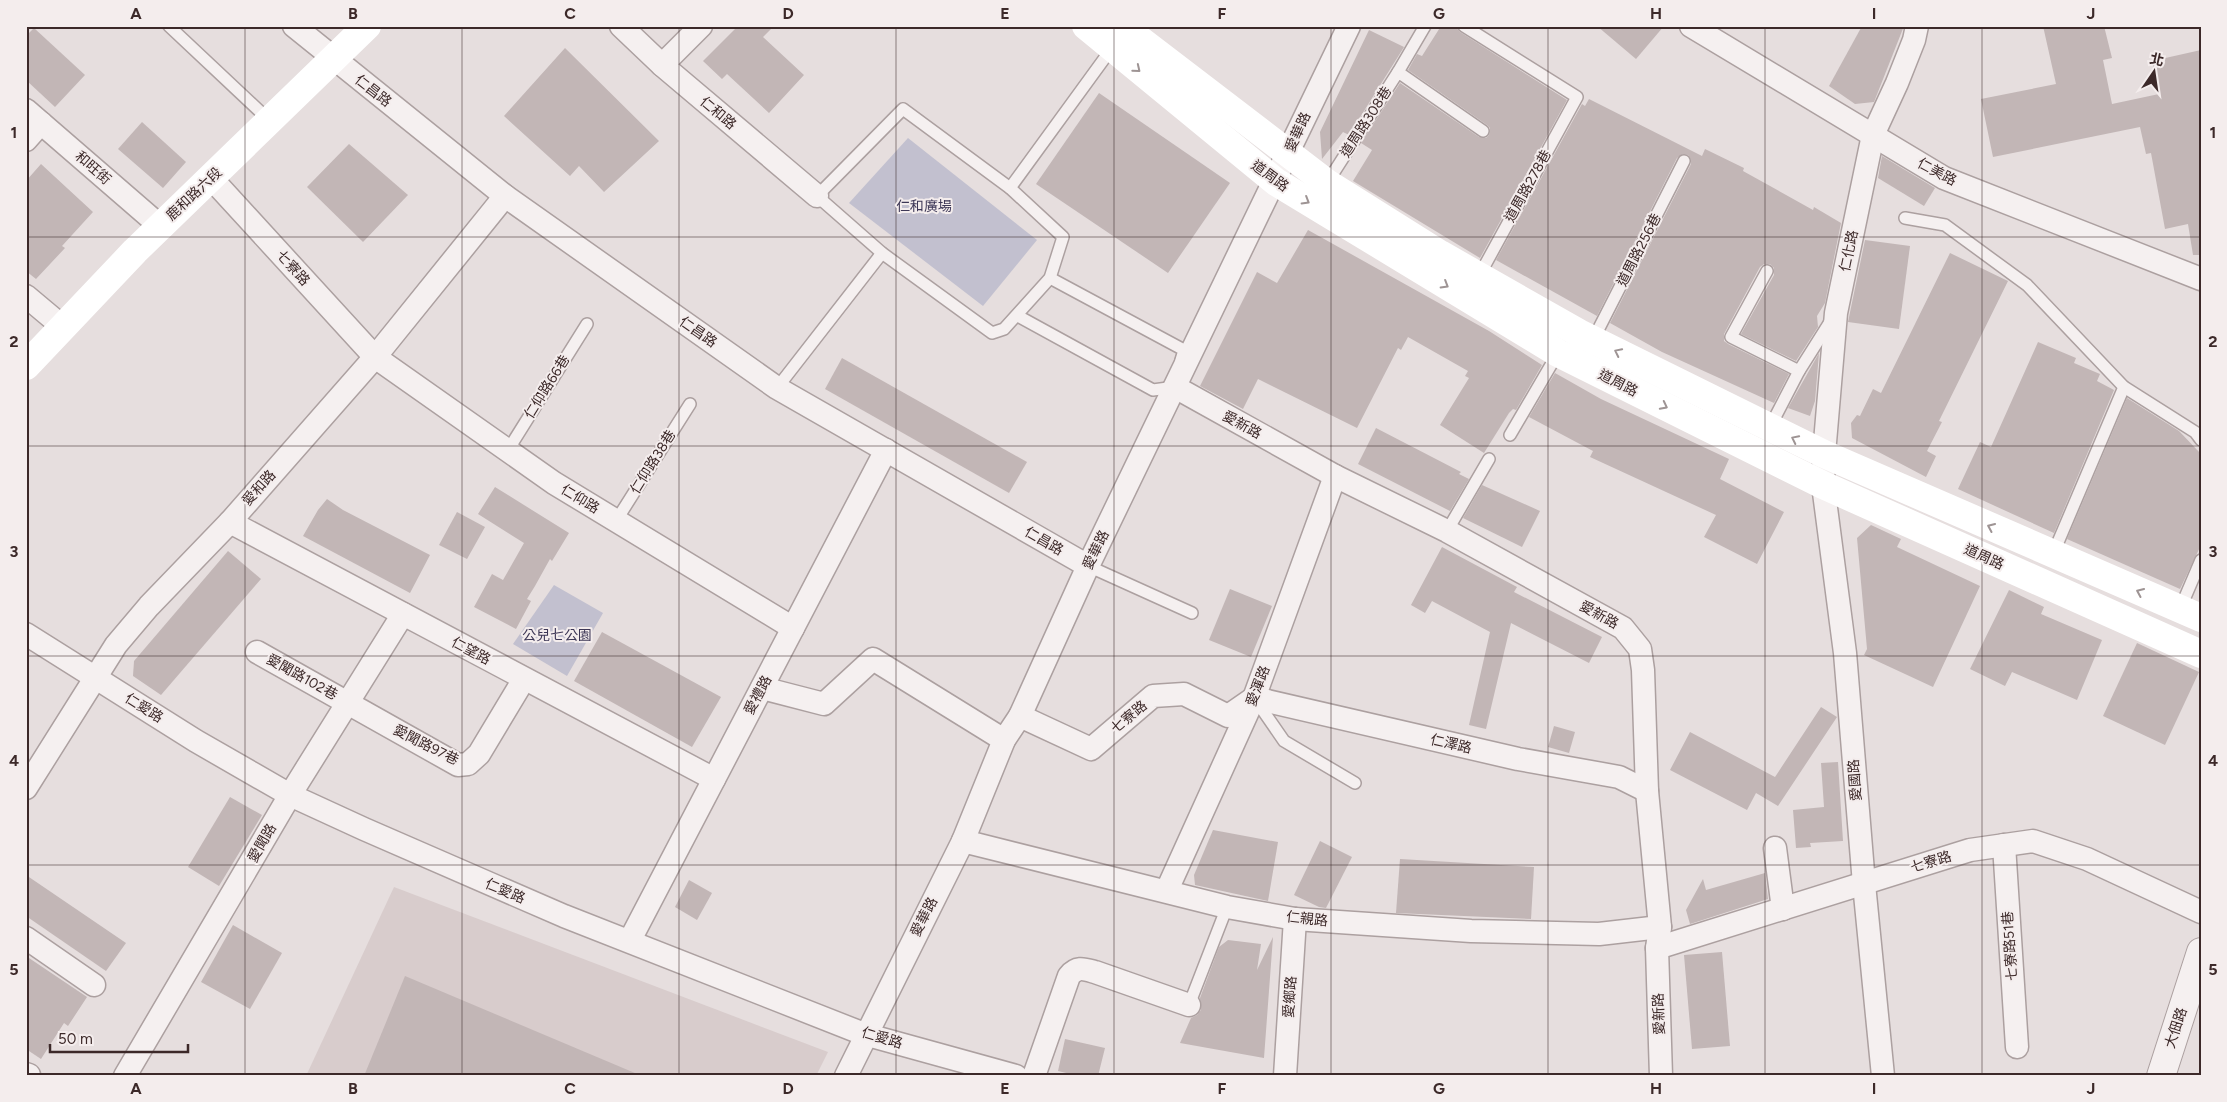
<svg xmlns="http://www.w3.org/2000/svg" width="2227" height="1102" viewBox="0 0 2227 1102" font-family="Figtree,'Noto Sans TC',sans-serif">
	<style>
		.built { fill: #d8cccc }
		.green { fill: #c2c0cf }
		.building { fill: #c2b6b6 }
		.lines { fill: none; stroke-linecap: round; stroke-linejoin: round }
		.service-casing { stroke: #aca0a0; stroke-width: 14 }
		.minor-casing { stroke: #aca0a0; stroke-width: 25 }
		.tertiary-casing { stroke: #aca0a0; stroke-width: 30 }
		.service { stroke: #f5f0f0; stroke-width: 11 }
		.minor { stroke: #f5f0f0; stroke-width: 22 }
		.tertiary { stroke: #f5f0f0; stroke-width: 28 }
		.secondary { stroke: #fff; stroke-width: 28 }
		.oneway { stroke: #9e9494 }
		.grid { fill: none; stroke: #3c2929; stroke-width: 1; stroke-opacity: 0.55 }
		.labels { text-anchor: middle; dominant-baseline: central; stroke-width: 4; stroke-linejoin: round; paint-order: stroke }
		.street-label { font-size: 14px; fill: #3c2929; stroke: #f4eded }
		.park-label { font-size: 14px; fill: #3d3756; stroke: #f4eded }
		.neatline { fill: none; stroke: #3c2929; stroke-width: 2 }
		.grid-label { font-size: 16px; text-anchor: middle; font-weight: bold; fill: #3c2929 }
	</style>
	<rect width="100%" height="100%" fill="#e6dede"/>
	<path class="built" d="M 394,887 L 828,1052 L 816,1076 L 306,1076 Z"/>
	<g class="green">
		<path d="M 908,138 L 1037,240 L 983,306 L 849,203 Z"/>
		<path d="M 554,585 L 603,613 L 567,676 L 513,644 Z"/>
	</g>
	<g class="building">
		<path d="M 738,26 L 774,26 L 763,37 L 804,75 L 769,113 L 727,74 L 722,79 L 703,61 Z"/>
		<path d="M 1441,26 L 1455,26 L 1460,32 L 1567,100 L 1480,258 L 1353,181 L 1372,150 L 1361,143 L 1400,83 L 1479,137 L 1486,138 L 1489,135 L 1490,128 L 1487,125 L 1408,70 L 1417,54 L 1422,56 Z"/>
		<path d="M 1597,26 L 1664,26 L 1636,59 Z"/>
		<path d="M 1862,26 L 1904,26 L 1874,102 L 1855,104 L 1829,86 Z"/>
		<path d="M 2043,26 L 2104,26 L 2112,58 L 2103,60 L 2112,104 L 2159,94 L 2152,61 L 2201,50 L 2201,255 L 2193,255 L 2188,224 L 2165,229 L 2151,153 L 2146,154 L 2140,127 L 1993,157 L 1981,99 L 2056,84 Z"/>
		<path d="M 34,28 L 85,75 L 55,107 L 26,80 L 26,36 Z"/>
		<path d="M 1369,30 L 1404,47 L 1349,135 L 1343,132 L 1322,159 L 1320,132 Z"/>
		<path d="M 565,48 L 659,141 L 604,192 L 579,166 L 570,176 L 504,116 Z"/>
		<path d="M 1099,93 L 1230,183 L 1168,273 L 1036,184 Z"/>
		<path d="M 1589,99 L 1702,156 L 1705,149 L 1744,168 L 1743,171 L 1813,210 L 1814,207 L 1841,223 L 1825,303 L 1817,316 L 1818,327 L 1796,361 L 1741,334 L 1774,275 L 1774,268 L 1770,264 L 1764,264 L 1760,267 L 1724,334 L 1724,341 L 1728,344 L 1789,374 L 1774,403 L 1662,352 L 1610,323 L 1691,164 L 1691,160 L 1688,155 L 1683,154 L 1677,158 L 1597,316 L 1496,260 L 1582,104 L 1585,106 Z"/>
		<path d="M 142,122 L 186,162 L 163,188 L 118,149 Z"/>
		<path d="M 349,144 L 408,195 L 363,242 L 307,187 Z"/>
		<path d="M 1882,156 L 1935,188 L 1924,206 L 1878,178 Z"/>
		<path d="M 41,164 L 93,212 L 62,246 L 65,248 L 36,279 L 26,271 L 26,181 Z"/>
		<path d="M 1308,230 L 1489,331 L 1542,365 L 1516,410 L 1513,409 L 1509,413 L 1484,453 L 1440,425 L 1469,378 L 1465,376 L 1468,371 L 1408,337 L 1401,350 L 1398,348 L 1357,428 L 1258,379 L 1243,409 L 1200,386 L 1257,272 L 1277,283 Z"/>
		<path d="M 1865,240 L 1910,246 L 1899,329 L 1848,322 Z"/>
		<path d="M 1950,253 L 2008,281 L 1939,421 L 1942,422 L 1927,451 L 1936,456 L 1926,477 L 1852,438 L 1851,423 L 1857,415 L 1860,416 L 1873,389 L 1881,393 Z"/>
		<path d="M 2038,342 L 2076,358 L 2074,363 L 2100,374 L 2097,381 L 2114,390 L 2054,533 L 1958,489 L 1980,442 L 1991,447 Z"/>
		<path d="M 1819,353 L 1815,401 L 1810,416 L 1788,408 Z"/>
		<path d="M 842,358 L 1027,462 L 1009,493 L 825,389 Z"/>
		<path d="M 1555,373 L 1601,399 L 1729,459 L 1720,479 L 1784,512 L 1757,564 L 1704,537 L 1716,515 L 1590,457 L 1593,451 L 1529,417 Z"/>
		<path d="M 2127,398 L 2179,431 L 2201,454 L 2201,545 L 2180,589 L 2067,539 Z"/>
		<path d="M 1376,428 L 1461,472 L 1459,474 L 1469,479 L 1450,511 L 1358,464 Z"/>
		<path d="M 1482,485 L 1540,511 L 1522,547 L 1463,518 Z"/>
		<path d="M 495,487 L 569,533 L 552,561 L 550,559 L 535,586 L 527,599 L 531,601 L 516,629 L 474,607 L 492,574 L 503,580 L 524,543 L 478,514 Z"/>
		<path d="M 327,499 L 343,510 L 430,555 L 410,593 L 303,536 L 318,510 Z"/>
		<path d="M 457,512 L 485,527 L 467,559 L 439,545 Z"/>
		<path d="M 1871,525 L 1901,539 L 1897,547 L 1980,586 L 1933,687 L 1864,655 L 1867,649 L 1857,538 Z"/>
		<path d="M 1442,547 L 1517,587 L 1514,592 L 1602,637 L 1589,663 L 1511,623 L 1486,729 L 1469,725 L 1490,632 L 1432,601 L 1425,613 L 1411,605 Z"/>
		<path d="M 228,551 L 261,579 L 161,695 L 133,676 L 134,661 Z"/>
		<path d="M 1230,589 L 1272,606 L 1251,657 L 1209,640 Z"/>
		<path d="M 2009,590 L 2044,607 L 2041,614 L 2102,640 L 2077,700 L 2012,672 L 2005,686 L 1970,669 Z"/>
		<path d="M 602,632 L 721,697 L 692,747 L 574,681 Z"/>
		<path d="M 2137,643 L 2199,672 L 2165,745 L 2103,716 Z"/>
		<path d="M 1821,707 L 1837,717 L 1778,806 L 1756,793 L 1747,810 L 1670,770 L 1690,732 L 1775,777 Z"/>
		<path d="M 1554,726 L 1575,732 L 1569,753 L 1548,747 Z"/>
		<path d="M 1838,762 L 1843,841 L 1810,843 L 1811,847 L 1796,848 L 1793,810 L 1824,807 L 1821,763 Z"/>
		<path d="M 230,797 L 262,815 L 219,886 L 188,867 Z"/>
		<path d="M 1213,830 L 1278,842 L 1268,901 L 1195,885 L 1194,875 Z"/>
		<path d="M 1320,841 L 1352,857 L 1326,908 L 1319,907 L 1294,895 Z"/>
		<path d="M 1400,859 L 1534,867 L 1531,919 L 1396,913 Z"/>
		<path d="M 1765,873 L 1768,899 L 1690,924 L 1686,910 L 1703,879 L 1706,890 Z"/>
		<path d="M 26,875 L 126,943 L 106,971 L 26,916 Z"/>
		<path d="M 689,880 L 712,893 L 697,920 L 675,907 Z"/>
		<path d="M 233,925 L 282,953 L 250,1009 L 201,982 Z"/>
		<path d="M 1273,937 L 1264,1058 L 1180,1043 L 1191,1018 L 1197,1015 L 1201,1010 L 1200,998 L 1219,947 L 1228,940 L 1261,944 L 1257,970 Z"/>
		<path d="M 1722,952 L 1730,1046 L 1692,1049 L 1684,955 Z"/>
		<path d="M 26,956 L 87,997 L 68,1026 L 64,1023 L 41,1059 L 26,1049 Z"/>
		<path d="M 405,976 L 642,1076 L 364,1076 Z"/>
		<path d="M 1065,1039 L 1105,1048 L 1098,1076 L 1079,1076 L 1058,1071 Z"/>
	</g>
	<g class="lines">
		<g class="service-casing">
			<g id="service">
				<path d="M 169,26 L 269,120"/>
				<path d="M 1464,26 L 1577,97 L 1479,276"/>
				<path d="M 1398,72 L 1425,26"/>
				<path d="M 903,109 L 1010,188 L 1063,237 L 1050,278 L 1004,329 L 992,333 L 882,253 L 817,196 Z"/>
				<path d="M 1327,183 L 1398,72 L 1483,131"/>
				<path d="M 1010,188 L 1112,48"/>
				<path d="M 1905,218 L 1945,225 L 2027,285 L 2124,387 L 2195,432 L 2201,440"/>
				<path d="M 1767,271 L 1731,337 L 1799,371 L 1770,427"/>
				<path d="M 1050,278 L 1184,350 L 1181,360"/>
				<path d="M 1018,316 L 1153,390 L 1175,387"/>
				<path d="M 1593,340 L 1684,161"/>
				<path d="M 1799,371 L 1830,322"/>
				<path d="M 777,388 L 882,253"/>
				<path d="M 1510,435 L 1558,353"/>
				<path d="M 508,450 L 587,324"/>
				<path d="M 616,521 L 690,404"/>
				<path d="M 1447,531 L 1489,459"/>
				<path d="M 2053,554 L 2124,387"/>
				<path d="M 1088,566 L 1192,613"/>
				<path d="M 2180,609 L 2201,560"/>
				<path d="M 1255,699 L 1284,741 L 1355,783"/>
				<path d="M 1189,1005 L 1227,907"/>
			</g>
		</g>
		<g class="minor-casing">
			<g id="minor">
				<path d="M 294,26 L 505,196 L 777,388 L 1088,566"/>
				<path d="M 621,26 L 662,65 L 817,196"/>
				<path d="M 1691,26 L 1944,178 L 2201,279"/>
				<path d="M 662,65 L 701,26"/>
				<path d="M 26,110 L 160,226"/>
				<path d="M 26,140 L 41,123"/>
				<path d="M 212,179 L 375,357 L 554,483 L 793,628"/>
				<path d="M 26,296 L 63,327"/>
				<path d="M 1175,387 L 1335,476 L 1447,531 L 1623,628 L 1640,649 L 1643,670 L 1647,791 L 1660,927 L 1657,948 L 1661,1076"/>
				<path d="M 230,522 L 714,779"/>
				<path d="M 26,634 L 196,741 L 290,795 L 364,829 L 564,916 L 864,1034 L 1016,1076"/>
				<path d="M 257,652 L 458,765 L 468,764 L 479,754 L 524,679"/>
				<path d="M 762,688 L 824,704 L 873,659 L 1004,740"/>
				<path d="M 1020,716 L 1091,749 L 1153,696 L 1184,694 L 1228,716 L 1254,698 L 1518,759 L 1619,777 L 1647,791"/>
				<path d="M 26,788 L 116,645 L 149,606 L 230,522 L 375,357 L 505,196"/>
				<path d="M 963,841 L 1227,907 L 1295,919 L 1471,931 L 1599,934 L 1660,927"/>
				<path d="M 2004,845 L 2017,1047"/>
				<path d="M 1775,848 L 1783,909"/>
				<path d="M 1167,890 L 1254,698 L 1335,476"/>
				<path d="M 26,938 L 94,985"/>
				<path d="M 630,940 L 886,450"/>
				<path d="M 1657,948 L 1970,850 L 2033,841 L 2087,859 L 2201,912"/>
				<path d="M 26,1074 L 29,1075"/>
				<path d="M 125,1076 L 290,795 L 403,614"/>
				<path d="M 846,1076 L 963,841 L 1004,740 L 1020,716 L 1088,566 L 1349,26"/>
				<path d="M 1034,1076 L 1069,976 C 1077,966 1084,969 1095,972 L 1189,1005"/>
				<path d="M 1285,1076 L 1295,919"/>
				<path d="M 1883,1076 L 1864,884 L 1845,653 L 1823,485 L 1824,454 L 1836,313 L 1873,135 L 1897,83 L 1914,40 L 1917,26"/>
			</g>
		</g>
		<g class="tertiary-casing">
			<path id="tertiary" d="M 2161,1076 L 2201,952"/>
		</g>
		<use href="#service" class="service"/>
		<use href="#minor" class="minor"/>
		<use href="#tertiary" class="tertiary"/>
		<g class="secondary">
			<path d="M 1086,26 L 1276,182 L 1558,353 L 1823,485 L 2201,654"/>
			<path d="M 1122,26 L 1327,183 L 1440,254 L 1579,333 L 1824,454 L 2201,618"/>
			<path d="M 26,366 L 135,251 L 367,26"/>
		</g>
	</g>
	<defs><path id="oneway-chevron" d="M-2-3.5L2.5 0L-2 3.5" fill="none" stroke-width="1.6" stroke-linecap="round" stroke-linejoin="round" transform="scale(1.25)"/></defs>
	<g class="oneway">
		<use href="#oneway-chevron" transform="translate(1137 69) rotate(39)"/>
		<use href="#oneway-chevron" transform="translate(1306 201) rotate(31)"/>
		<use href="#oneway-chevron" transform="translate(1445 285) rotate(31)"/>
		<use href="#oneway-chevron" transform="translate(1618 352) rotate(-154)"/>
		<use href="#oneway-chevron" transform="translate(1664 406) rotate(27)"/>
		<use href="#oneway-chevron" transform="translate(1795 439) rotate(-154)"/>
		<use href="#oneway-chevron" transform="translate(1991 527) rotate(-156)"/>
		<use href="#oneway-chevron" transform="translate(2140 592) rotate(-156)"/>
	</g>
	<path class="grid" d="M 245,26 L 245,1076M 462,26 L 462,1076M 679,26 L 679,1076M 896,26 L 896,1076M 1114,26 L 1114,1076M 1331,26 L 1331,1076M 1548,26 L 1548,1076M 1765,26 L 1765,1076M 1982,26 L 1982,1076M 26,237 L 2201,237M 26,446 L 2201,446M 26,656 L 2201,656M 26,865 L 2201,865"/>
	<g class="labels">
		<g class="street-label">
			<text transform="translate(373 91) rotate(38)">仁昌路</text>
			<text transform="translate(718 113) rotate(40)">仁和路</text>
			<text transform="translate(1366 122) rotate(-57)">道周路308巷</text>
			<text transform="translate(1298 132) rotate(-66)">愛華路</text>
			<text transform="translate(93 168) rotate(41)">和旺街</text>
			<text transform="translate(1937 172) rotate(28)">仁美路</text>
			<text transform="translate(1270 176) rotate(36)">道周路</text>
			<text transform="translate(1528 186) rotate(-61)">道周路278巷</text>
			<text transform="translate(194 194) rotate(-43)">鹿和路六段</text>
			<text transform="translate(1639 250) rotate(-63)">道周路256巷</text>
			<text transform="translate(1849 251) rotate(-78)">仁化路</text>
			<text transform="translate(293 268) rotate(48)">七寮路</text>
			<text transform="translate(698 332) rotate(35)">仁昌路</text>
			<text transform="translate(1618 383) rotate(27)">道周路</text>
			<text transform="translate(547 387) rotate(-58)">仁仰路66巷</text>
			<text transform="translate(1242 425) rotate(29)">愛新路</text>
			<text transform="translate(653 462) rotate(-58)">仁仰路38巷</text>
			<text transform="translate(259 488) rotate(-48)">愛和路</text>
			<text transform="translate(580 499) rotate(31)">仁仰路</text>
			<text transform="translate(1044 541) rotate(30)">仁昌路</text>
			<text transform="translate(1096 550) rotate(-64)">愛華路</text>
			<text transform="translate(1984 557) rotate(24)">道周路</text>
			<text transform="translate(1599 615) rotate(29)">愛新路</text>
			<text transform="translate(471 651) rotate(28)">仁望路</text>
			<text transform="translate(302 677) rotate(29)">愛聞路102巷</text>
			<text transform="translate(1258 686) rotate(-69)">愛渾路</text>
			<text transform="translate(758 695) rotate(-62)">愛禮路</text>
			<text transform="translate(144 708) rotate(32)">仁愛路</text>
			<text transform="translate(1129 717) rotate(-40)">七寮路</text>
			<text transform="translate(1451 744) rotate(13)">仁澤路</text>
			<text transform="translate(426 745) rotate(27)">愛聞路97巷</text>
			<text transform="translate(1855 780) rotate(-94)">愛國路</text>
			<text transform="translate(262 843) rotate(-60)">愛聞路</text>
			<text transform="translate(1931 862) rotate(-17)">七寮路</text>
			<text transform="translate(505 891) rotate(23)">仁愛路</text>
			<text transform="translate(924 917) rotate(-63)">愛華路</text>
			<text transform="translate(1307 919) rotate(6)">仁親路</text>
			<text transform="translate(2010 946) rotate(-94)">七寮路51巷</text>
			<text transform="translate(1290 997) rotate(-86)">愛鄉路</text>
			<text transform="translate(1659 1014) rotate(-92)">愛新路</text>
			<text transform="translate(2176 1028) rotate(-72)">大佃路</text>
			<text transform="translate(882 1038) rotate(17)">仁愛路</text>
		</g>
		<g class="park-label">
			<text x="924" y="206">仁和廣場</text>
			<text x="557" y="635">公兒七公園</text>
		</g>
	</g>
	<rect width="2227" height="1102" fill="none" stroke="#f4eded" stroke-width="55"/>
	<g transform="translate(2154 72) rotate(13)" stroke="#f4eded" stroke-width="4" paint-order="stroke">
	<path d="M0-4L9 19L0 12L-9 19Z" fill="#3c2929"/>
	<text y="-8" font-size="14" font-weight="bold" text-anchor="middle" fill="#3c2929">北</text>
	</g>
	<path d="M50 1044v8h138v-8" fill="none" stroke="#3c2929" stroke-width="2.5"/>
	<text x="58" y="1044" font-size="15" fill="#3c2929" stroke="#f4eded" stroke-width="4" paint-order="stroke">50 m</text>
	<rect x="28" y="28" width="2172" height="1046" class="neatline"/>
	<g class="grid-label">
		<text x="136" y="19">A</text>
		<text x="353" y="19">B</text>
		<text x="570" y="19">C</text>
		<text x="788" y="19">D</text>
		<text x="1005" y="19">E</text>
		<text x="1222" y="19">F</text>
		<text x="1439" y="19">G</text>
		<text x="1656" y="19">H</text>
		<text x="1874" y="19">I</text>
		<text x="2091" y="19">J</text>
		<text x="14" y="138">1</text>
		<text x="2213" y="138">1</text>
		<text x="14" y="347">2</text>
		<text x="2213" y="347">2</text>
		<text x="14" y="557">3</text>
		<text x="2213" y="557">3</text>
		<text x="14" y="766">4</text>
		<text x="2213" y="766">4</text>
		<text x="14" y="975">5</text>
		<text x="2213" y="975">5</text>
		<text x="136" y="1094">A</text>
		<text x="353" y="1094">B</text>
		<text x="570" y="1094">C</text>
		<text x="788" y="1094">D</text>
		<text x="1005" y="1094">E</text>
		<text x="1222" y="1094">F</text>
		<text x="1439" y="1094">G</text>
		<text x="1656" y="1094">H</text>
		<text x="1874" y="1094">I</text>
		<text x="2091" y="1094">J</text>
	</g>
</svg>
